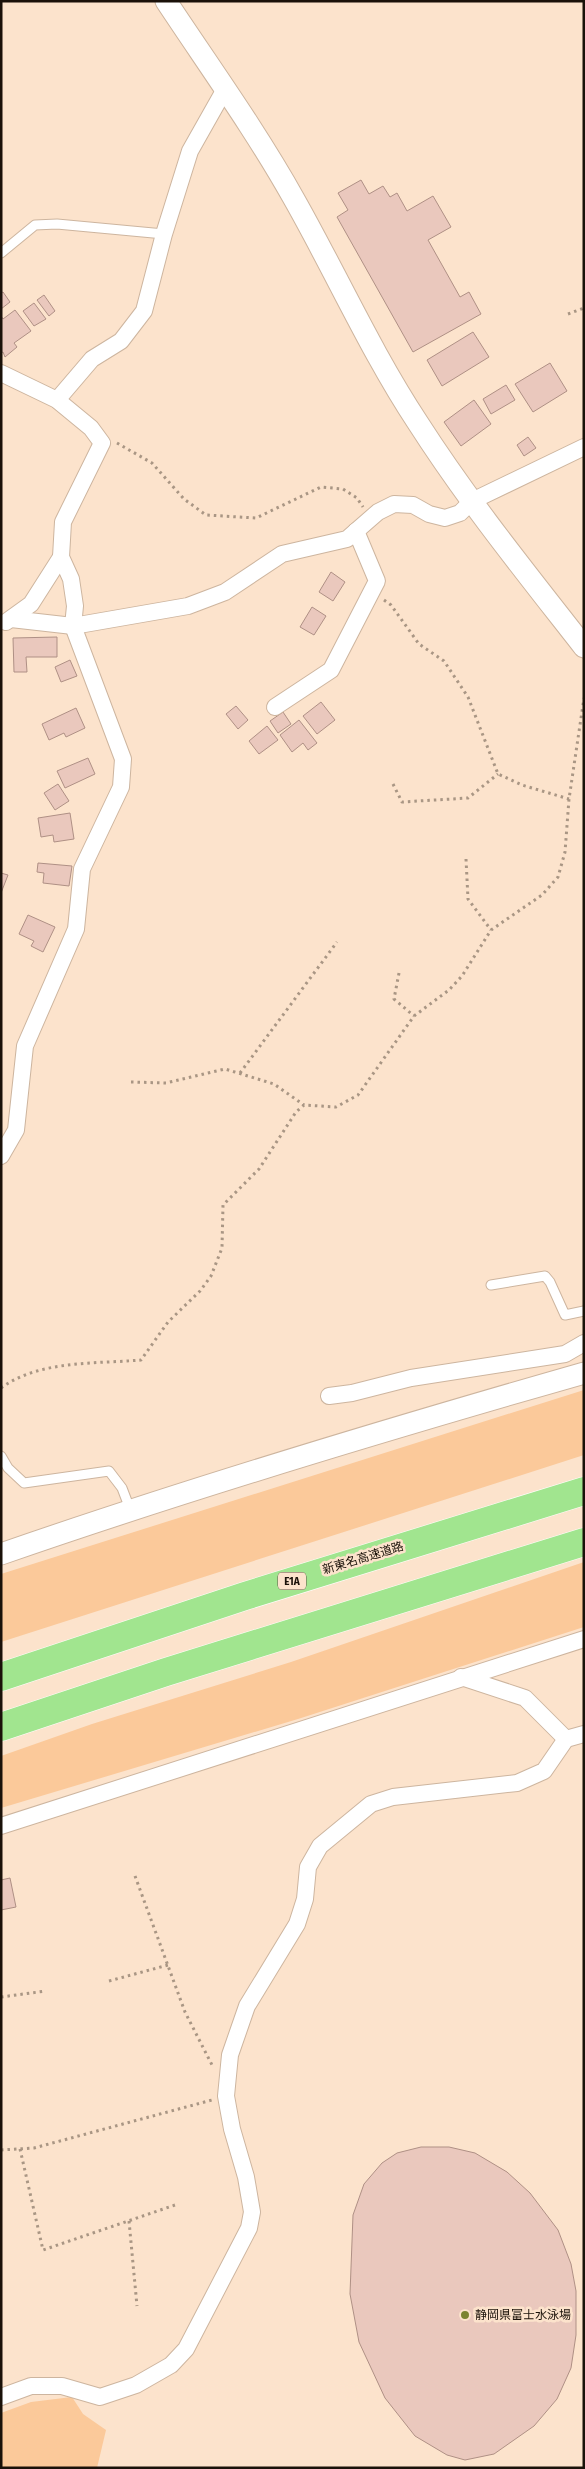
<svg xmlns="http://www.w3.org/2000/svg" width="585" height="2469" viewBox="0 0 585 2469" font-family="'Fira Sans Condensed','Noto Sans JP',sans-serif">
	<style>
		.green { fill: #fbc99a }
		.building { fill: #eac8bd; stroke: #af9085 }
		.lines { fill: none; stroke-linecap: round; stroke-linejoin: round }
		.service-casing { stroke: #cdb59f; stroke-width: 11 }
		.minor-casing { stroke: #cdb59f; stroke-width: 18 }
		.tertiary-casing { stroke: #cdb59f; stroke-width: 23 }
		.motorway-casing { stroke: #fff; stroke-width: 29 }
		.path { stroke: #a99684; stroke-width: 3; stroke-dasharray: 2.5 4; stroke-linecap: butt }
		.service { stroke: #fff; stroke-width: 9 }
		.minor { stroke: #fff; stroke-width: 16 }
		.tertiary { stroke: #fff; stroke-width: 21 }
		.motorway { stroke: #a1e58f; stroke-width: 28 }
		.poi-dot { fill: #7c8430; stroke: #fce3cc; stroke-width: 2 }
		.labels { text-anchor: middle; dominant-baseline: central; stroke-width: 5; stroke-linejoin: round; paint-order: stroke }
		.shield { fill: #fce3cc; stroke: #5e5044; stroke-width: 1 }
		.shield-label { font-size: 11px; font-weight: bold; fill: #1a1109 }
		.street-label { font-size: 12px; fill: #1a1109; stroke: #fce3cc }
		.poi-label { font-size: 12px; fill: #1a1109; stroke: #fce3cc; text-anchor: start }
	</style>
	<rect width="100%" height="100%" fill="#fce3cc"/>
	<g class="green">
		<path d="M 584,1390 L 584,1455 L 1,1642 L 1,1574 Z"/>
		<path d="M 584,1562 L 584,1627 L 298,1719 L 1,1808 L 1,1756 L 92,1724 L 291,1662 Z"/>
		<path d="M 72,2397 L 83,2414 L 106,2430 L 97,2468 L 1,2468 L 1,2413 L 31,2402 Z"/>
	</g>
	<g class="building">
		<path d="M 361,180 L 369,194 L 383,186 L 390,197 L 397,193 L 407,211 L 433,196 L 451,227 L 428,240 L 460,297 L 469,292 L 481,314 L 413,352 L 337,217 L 348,210 L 338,193 Z"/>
		<path d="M 3,292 L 10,302 L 1,309 L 1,293 Z"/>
		<path d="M 44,295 L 55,311 L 49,316 L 37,300 Z"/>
		<path d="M 34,303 L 46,319 L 34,326 L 23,311 Z"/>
		<path d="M 15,310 L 31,331 L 14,343 L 17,347 L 5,357 L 3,352 L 1,353 L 1,316 L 3,319 Z"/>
		<path d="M 473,332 L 489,357 L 442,386 L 427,360 Z"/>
		<path d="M 550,363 L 567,391 L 533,412 L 515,384 Z"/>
		<path d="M 506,385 L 515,400 L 491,414 L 483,399 Z"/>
		<path d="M 474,400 L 491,424 L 461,446 L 444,422 Z"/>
		<path d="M 528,437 L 536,448 L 524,456 L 517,445 Z"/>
		<path d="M 331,572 L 345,582 L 333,601 L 319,592 Z"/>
		<path d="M 312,607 L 326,616 L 314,635 L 300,627 Z"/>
		<path d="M 57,637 L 57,657 L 26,657 L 27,672 L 14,672 L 13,638 Z"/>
		<path d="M 70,660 L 77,676 L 61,682 L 55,667 Z"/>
		<path d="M 321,702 L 335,720 L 317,734 L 303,716 Z"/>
		<path d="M 236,706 L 248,720 L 238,729 L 226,714 Z"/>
		<path d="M 76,708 L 85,728 L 66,737 L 64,733 L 49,740 L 42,724 Z"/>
		<path d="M 283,712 L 291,724 L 278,733 L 270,721 Z"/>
		<path d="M 299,720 L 317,743 L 308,750 L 303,743 L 292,752 L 280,735 Z"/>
		<path d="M 267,726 L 278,740 L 259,754 L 249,741 Z"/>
		<path d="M 88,758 L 95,774 L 65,788 L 57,771 Z"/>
		<path d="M 58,784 L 69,801 L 55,810 L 44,793 Z"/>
		<path d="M 70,813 L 74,839 L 54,842 L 53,835 L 41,837 L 38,818 Z"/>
		<path d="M 38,863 L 72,866 L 69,886 L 43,883 L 44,873 L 37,872 Z"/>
		<path d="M 1,873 L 8,875 L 1,893 Z"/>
		<path d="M 28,915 L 55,927 L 43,952 L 31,946 L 34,941 L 19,934 Z"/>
		<path d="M 10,1878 L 16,1907 L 1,1910 L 1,1880 Z"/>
		<path d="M 421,2147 L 449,2147 L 475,2153 L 507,2172 L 530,2193 L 558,2230 L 571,2264 L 576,2291 L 576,2335 L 571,2368 L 557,2399 L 534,2426 L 494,2454 L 465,2460 L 447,2455 L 415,2436 L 385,2398 L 359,2342 L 350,2294 L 353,2215 L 364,2184 L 382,2163 L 397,2153 Z"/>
	</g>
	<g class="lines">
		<g class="service-casing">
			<g id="service">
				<path d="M 1,253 L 35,225 L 57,224 L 164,234"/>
				<path d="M 491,1285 L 545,1276 L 550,1282 L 565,1315 L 584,1311"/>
				<path d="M 1,1456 L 8,1468 L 24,1483 L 109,1471 L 122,1488 L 130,1509"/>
			</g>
		</g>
		<g class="minor-casing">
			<g id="minor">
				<path d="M 1,373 L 57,400 L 91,428 L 102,443 L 63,522 L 61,557 L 71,579 L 75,606 L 73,626 L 123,759 L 121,787 L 82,869 L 76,929 L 25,1046 L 16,1130 L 1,1156"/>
				<path d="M 57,400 L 92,359 L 121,341 L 144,311 L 164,234 L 190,151 L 225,89"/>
				<path d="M 11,619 L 73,626 L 188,606 L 225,592 L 282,554 L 347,539 L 378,512 L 394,504 L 413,505 L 429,514 L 445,518 L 460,513 L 472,501 L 584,447"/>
				<path d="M 6,622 L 31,604 L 61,557"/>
				<path d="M 275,707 L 331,670 L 377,581 L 356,531"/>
				<path d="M 329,1396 L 352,1393 L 411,1378 L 565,1354 L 584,1343"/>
				<path d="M 461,1677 L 525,1698 L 566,1739"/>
				<path d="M 1,1826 L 584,1639"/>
				<path d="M 1,2397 L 31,2386 L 62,2386 L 100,2397 L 136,2385 L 171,2365 L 186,2349 L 249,2228 L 252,2212 L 246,2177 L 232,2129 L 226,2096 L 230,2055 L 247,2006 L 297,1924 L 305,1899 L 308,1867 L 320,1846 L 371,1804 L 393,1797 L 517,1783 L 544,1771 L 566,1739 L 584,1734"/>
			</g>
		</g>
		<g class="tertiary-casing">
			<g id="tertiary">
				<path d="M 166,1 C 209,66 256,131 294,199 C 336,273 371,352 418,423 C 468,501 527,574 584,647"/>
				<path d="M 1,1554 C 194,1487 388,1429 584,1373"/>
			</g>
		</g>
		<g class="motorway-casing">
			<g id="motorway">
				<path d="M 1,1677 L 245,1596 L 584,1491"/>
				<path d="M 1,1727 L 166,1672 L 584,1542"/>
			</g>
		</g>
		<g class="path">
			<path d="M 568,314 L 584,308"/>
			<path d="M 117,443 L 152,463 L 184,499 L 206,515 L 256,518 L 321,487 L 343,489 L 357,498 L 363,507"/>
			<path d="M 384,600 L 391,605 L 419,644 L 444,661 L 468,697 L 498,774 L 522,785 L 569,799"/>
			<path d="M 393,784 L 402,802 L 468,798 L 498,774"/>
			<path d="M 466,859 L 468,899 L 491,930"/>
			<path d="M 399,973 L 394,999 L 414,1016"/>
			<path d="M 240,1073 L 337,942"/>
			<path d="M 131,1082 L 166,1083 L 225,1069 L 274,1084 L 304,1105"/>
			<path d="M 1,1388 C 39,1360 95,1364 141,1360 L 168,1322 L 200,1291 L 211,1276 L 222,1248 L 223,1205 L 259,1169 L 296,1112 L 304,1105 L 336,1107 L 358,1095 L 414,1016 L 449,990 L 462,976 L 491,930 L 542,895 L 558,877 L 565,852 L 569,799 L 584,698"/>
			<path d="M 135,1876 L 185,2012 L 212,2065"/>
			<path d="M 109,1981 L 168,1965"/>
			<path d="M 1,1997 L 46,1991"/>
			<path d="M 20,2149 L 43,2250 L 178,2204"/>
			<path d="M 1,2150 L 34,2148 L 212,2100"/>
			<path d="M 129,2221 L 137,2306"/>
		</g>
		<use href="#service" class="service"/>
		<use href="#minor" class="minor"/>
		<use href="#tertiary" class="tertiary"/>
		<use href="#motorway" class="motorway"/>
	</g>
	<circle class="poi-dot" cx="465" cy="2315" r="5"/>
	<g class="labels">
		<rect class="shield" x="278" y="1572.5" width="28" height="17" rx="4"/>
		<g class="shield-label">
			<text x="292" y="1581">E1A</text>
		</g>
		<g class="street-label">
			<text transform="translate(363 1558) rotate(-17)">新東名高速道路</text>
		</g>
		<g class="poi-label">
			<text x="475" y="2315">静岡県富士水泳場</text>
		</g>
	</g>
	<rect width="585" height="2469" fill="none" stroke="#1a1109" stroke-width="5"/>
</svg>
